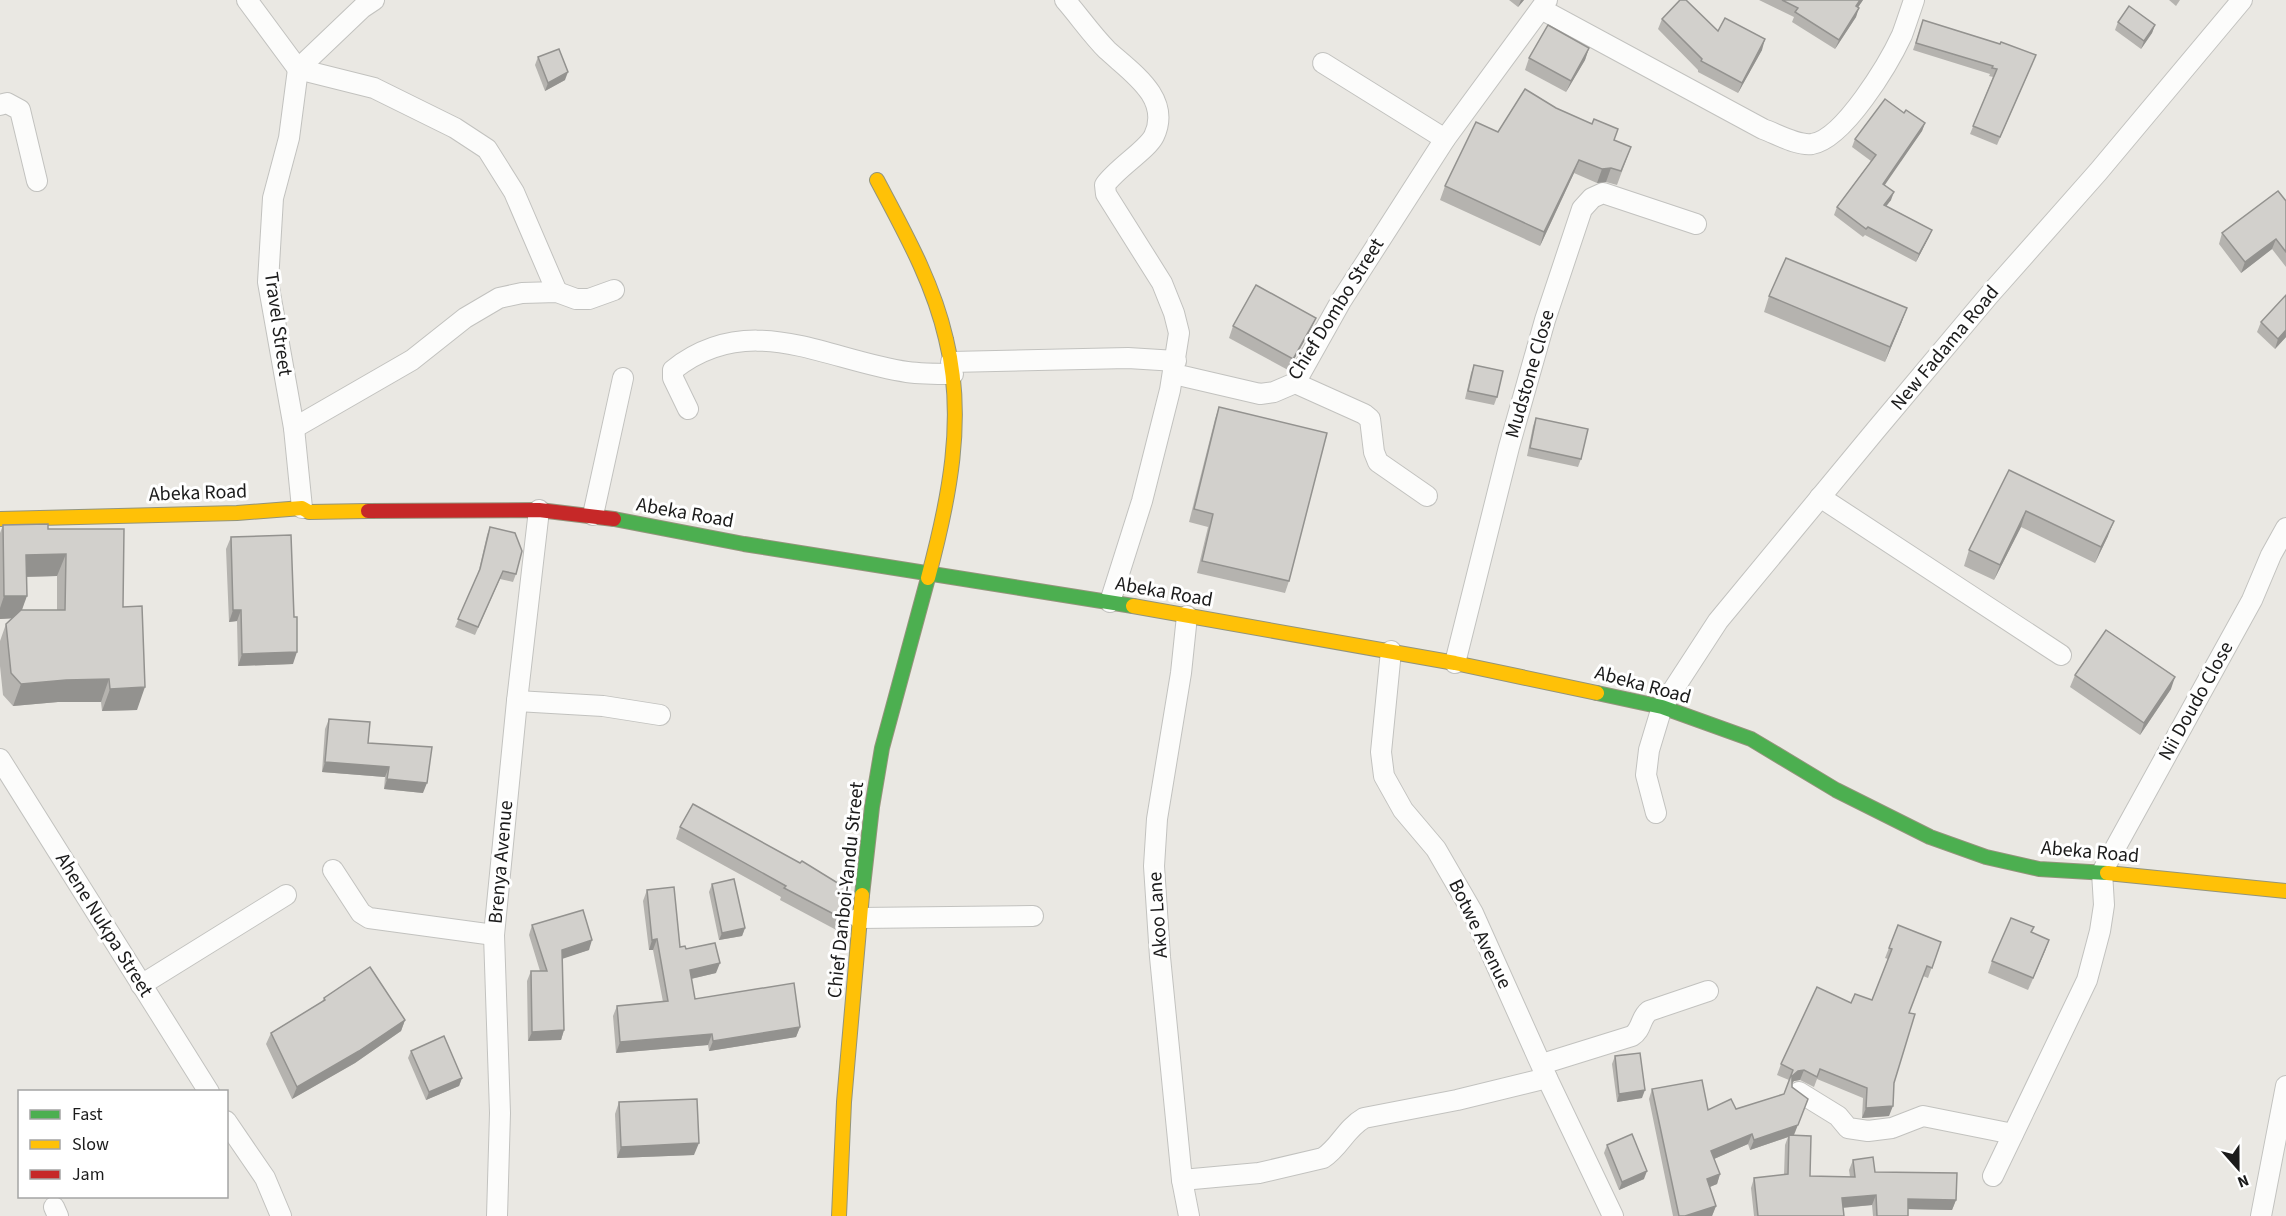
<svg xmlns="http://www.w3.org/2000/svg" width="2286" height="1216" viewBox="0 0 2286 1216" font-family="'Source Sans 3',sans-serif">
	<style>
		.lines { fill: none; stroke-linecap: round; stroke-linejoin: round }
		.street-casing { stroke: #c2c2bf; stroke-width: 22 }
		.fast-casing { stroke: #93947b; stroke-width: 16 }
		.slow-casing { stroke: #93947b; stroke-width: 16 }
		.jam-casing { stroke: #93947b; stroke-width: 16 }
		.street { stroke: #fcfcfb; stroke-width: 20 }
		.fast { stroke: #4caf50; stroke-width: 14 }
		.slow { stroke: #ffc107; stroke-width: 14 }
		.jam { stroke: #c62828; stroke-width: 14 }
		.wall { fill: #b5b3af; fill-rule: evenodd }
		.shaded-wall { fill: #93928f }
		.building { fill: #d2d0cc; stroke: #93928f; stroke-width: 1.5 }
		.labels { text-anchor: middle; dominant-baseline: central; stroke-width: 6; stroke-linejoin: round; paint-order: stroke }
		.street-label { font-size: 20px; fill: #1b1b1b; stroke: #fff }
	</style>
	<rect width="100%" height="100%" fill="#eae8e3"/>
	<g class="lines">
		<g class="street-casing">
			<g id="street">
				<path d="M 247,0 L 298,69 L 374,88 L 455,128 L 487,149 L 514,192 L 557,292"/>
				<path d="M 1065,0 C 1079,16 1092,35 1107,50 C 1131,72 1172,98 1154,136 C 1147,150 1117,168 1105,185 L 1106,194 L 1162,283 L 1174,313 L 1179,333 L 1170,390 L 1142,501 L 1110,602"/>
				<path d="M 1541,9 L 1763,129 C 1777,134 1797,146 1812,144 C 1844,139 1889,63 1902,35 C 1906,24 1910,12 1914,0"/>
				<path d="M 1323,63 L 1445,139"/>
				<path d="M 0,105 L 7,103 L 20,110 L 37,181"/>
				<path d="M 951,362 L 1128,358 L 1176,361"/>
				<path d="M 1174,374 L 1260,394 L 1274,392 L 1295,383 L 1341,301 L 1445,139 L 1547,0"/>
				<path d="M 1295,383 L 1364,414 L 1370,419 L 1374,452 L 1378,462 L 1427,496"/>
				<path d="M 688,409 L 673,378 L 673,370 C 750,309 825,360 907,372 C 922,374 938,374 953,374"/>
				<path d="M 294,428 L 412,360 L 465,318 L 499,298 L 522,293 L 557,292 L 576,299 L 589,299 L 614,290"/>
				<path d="M 1820,497 L 2061,655"/>
				<path d="M 302,508 L 294,428 L 268,282 L 273,198 L 289,138 L 298,69 L 362,8 L 374,0"/>
				<path d="M 593,515 L 623,378"/>
				<path d="M 1187,616 L 1181,673 L 1157,819 L 1154,866 L 1160,957 L 1182,1180 L 1189,1216"/>
				<path d="M 1391,651 L 1381,752 L 1384,776 L 1403,810 L 1436,849 L 1473,913 L 1547,1078 L 1613,1216"/>
				<path d="M 1455,663 L 1509,447 L 1545,320 L 1582,209 L 1592,198 L 1603,193 L 1696,224"/>
				<path d="M 517,701 L 603,706 L 660,715"/>
				<path d="M 0,759 L 209,1092"/>
				<path d="M 1656,813 L 1646,775 L 1649,750 L 1662,707 L 1718,621 L 1875,431 L 1990,294 L 2098,172 L 2242,0"/>
				<path d="M 333,870 L 361,913 L 369,918 L 494,935"/>
				<path d="M 859,918 L 1033,916"/>
				<path d="M 141,985 L 286,895"/>
				<path d="M 1542,1064 L 1632,1036 C 1642,1030 1640,1018 1649,1011 L 1708,991"/>
				<path d="M 1799,1092 L 1838,1116 L 1848,1128 L 1868,1131 L 1892,1128 L 1923,1116 L 2013,1134"/>
				<path d="M 226,1121 L 265,1178 L 281,1216"/>
				<path d="M 1993,1176 L 2087,980 L 2100,931 L 2104,905 L 2102,872 L 2252,600 L 2271,555 L 2286,528"/>
				<path d="M 1182,1180 L 1259,1173 L 1323,1158 C 1340,1147 1345,1129 1364,1118 L 1457,1100 L 1547,1078"/>
				<path d="M 54,1207 L 58,1216"/>
				<path d="M 497,1216 L 500,1113 L 494,935 L 517,701 L 539,510"/>
				<path d="M 2261,1216 L 2286,1086"/>
			</g>
		</g>
		<g class="fast-casing">
			<g id="fast">
				<path d="M 614,519 L 744,544 L 1133,606"/>
				<path d="M 1597,693 L 1662,707 L 1751,739 L 1836,790 L 1930,837 L 1986,857 L 2039,869 L 2107,873"/>
				<path d="M 862,895 L 872,807 L 882,748 L 928,578"/>
			</g>
		</g>
		<g class="slow-casing">
			<g id="slow">
				<path d="M 877,180 C 904,231 933,282 946,339 C 966,418 949,500 928,578"/>
				<path d="M 0,519 L 237,513 L 302,508 L 309,512 L 368,511"/>
				<path d="M 1133,606 L 1455,663 L 1597,693"/>
				<path d="M 2107,873 L 2286,891"/>
				<path d="M 839,1216 L 844,1102 L 862,895"/>
			</g>
		</g>
		<g class="jam-casing">
			<path id="jam" d="M 368,511 L 539,510 L 614,519"/>
		</g>
		<use href="#street" class="street"/>
		<use href="#fast" class="fast"/>
		<use href="#slow" class="slow"/>
		<use href="#jam" class="jam"/>
	</g>
	<g class="wall">
		<path d="M 1509,0 L 1524,0 L 1518,7 Z"/>
		<path d="M 1759,0 L 1863,0 L 1858,7 L 1856,17 L 1835,49 L 1792,22 L 1794,17 Z"/>
		<path d="M 2169,0 L 2180,0 L 2176,6 Z"/>
		<path d="M 1662,19 L 1718,31 L 1762,50 L 1738,93 L 1698,72 L 1698,70 L 1658,29 Z"/>
		<path d="M 1923,20 L 2036,55 L 1997,145 L 1970,134 L 1993,77 L 1989,76 L 1990,74 L 1913,50 Z"/>
		<path d="M 2118,22 L 2155,25 L 2152,33 L 2141,49 L 2115,30 Z"/>
		<path d="M 1589,48 L 1585,60 L 1566,92 L 1525,70 L 1529,58 Z"/>
		<path d="M 538,57 L 565,80 L 545,91 L 535,65 Z"/>
		<path d="M 1556,108 L 1614,140 L 1631,147 L 1617,185 L 1606,182 L 1597,183 L 1574,173 L 1540,246 L 1440,200 L 1445,186 L 1498,132 Z"/>
		<path d="M 1904,113 L 1925,123 L 1922,131 L 1884,185 L 1891,200 L 1886,206 L 1932,230 L 1929,237 L 1916,262 L 1865,235 L 1863,237 L 1834,215 L 1837,207 L 1871,161 L 1852,147 L 1855,139 Z"/>
		<path d="M 2286,201 L 2286,267 L 2272,249 L 2241,273 L 2219,244 L 2222,233 Z"/>
		<path d="M 1769,296 L 1907,308 L 1885,362 L 1764,312 Z"/>
		<path d="M 2261,322 L 2286,337 L 2275,349 L 2257,332 Z"/>
		<path d="M 1233,326 L 1311,329 L 1288,370 L 1229,338 Z"/>
		<path d="M 1474,365 L 1497,397 L 1494,405 L 1465,399 L 1471,373 Z"/>
		<path d="M 1219,407 L 1289,581 L 1285,593 L 1197,573 L 1208,527 L 1189,522 L 1215,419 Z"/>
		<path d="M 1536,418 L 1581,459 L 1578,467 L 1527,456 L 1533,426 Z"/>
		<path d="M 2009,470 L 2108,536 L 2095,563 L 2021,527 L 1994,580 L 1964,566 L 1969,550 Z"/>
		<path d="M 3,525 L 48,529 L 123,607 L 137,710 L 102,711 L 101,702 L 58,702 L 13,706 L 3,695 L 0,666 L 0,641 L 6,624 L 12,618 L 0,619 L 0,533 ZM 57,576 L 57,610 L 22,610 L 27,577 Z"/>
		<path d="M 490,527 L 516,574 L 513,582 L 500,579 L 475,635 L 455,627 L 478,574 L 487,535 Z"/>
		<path d="M 231,537 L 294,617 L 293,664 L 238,666 L 237,621 L 229,622 L 226,549 Z"/>
		<path d="M 2075,675 L 2171,689 L 2140,735 L 2070,687 Z"/>
		<path d="M 329,719 L 368,743 L 423,793 L 384,789 L 385,777 L 322,772 L 325,729 Z"/>
		<path d="M 693,804 L 847,921 L 842,933 L 780,900 L 781,897 L 676,839 L 680,827 Z"/>
		<path d="M 712,884 L 745,928 L 742,936 L 719,940 L 709,892 Z"/>
		<path d="M 647,890 L 680,947 L 686,949 L 716,973 L 691,979 L 695,999 L 800,1027 L 796,1037 L 709,1051 L 708,1045 L 616,1053 L 613,1016 L 617,1006 L 663,1002 L 653,950 L 649,950 L 643,901 Z"/>
		<path d="M 532,925 L 589,950 L 562,958 L 564,1030 L 561,1040 L 528,1041 L 527,981 L 531,971 L 540,971 L 529,935 Z"/>
		<path d="M 1898,925 L 1941,942 L 1928,978 L 1923,976 L 1909,1013 L 1894,1083 L 1889,1116 L 1862,1118 L 1863,1098 L 1817,1079 L 1814,1087 L 1800,1080 L 1794,1081 L 1792,1083 L 1794,1135 L 1810,1176 L 1850,1177 L 1849,1170 L 1853,1160 L 1875,1172 L 1956,1200 L 1952,1210 L 1908,1209 L 1908,1216 L 1873,1216 L 1872,1205 L 1843,1208 L 1844,1216 L 1754,1216 L 1751,1188 L 1754,1178 L 1784,1175 L 1785,1145 L 1788,1137 L 1750,1150 L 1748,1144 L 1714,1159 L 1720,1174 L 1717,1184 L 1709,1187 L 1716,1206 L 1712,1216 L 1673,1216 L 1649,1099 L 1652,1089 L 1708,1110 L 1736,1109 L 1784,1094 L 1789,1080 L 1777,1075 L 1781,1064 L 1851,1003 L 1872,1000 L 1888,959 L 1885,958 Z"/>
		<path d="M 2049,940 L 2028,990 L 1988,973 L 1992,961 Z"/>
		<path d="M 324,998 L 405,1020 L 401,1031 L 355,1063 L 292,1099 L 266,1044 L 271,1033 L 322,1002 Z"/>
		<path d="M 411,1051 L 462,1078 L 459,1086 L 426,1100 L 408,1058 Z"/>
		<path d="M 1615,1056 L 1642,1098 L 1617,1102 L 1612,1064 Z"/>
		<path d="M 619,1102 L 694,1155 L 617,1158 L 615,1114 Z"/>
		<path d="M 1607,1145 L 1644,1179 L 1619,1190 L 1604,1153 Z"/>
	</g>
	<g class="shaded-wall">
		<path d="M 1521,0 L 1524,0 L 1518,7 Z"/>
		<path d="M 1860,0 L 1863,0 L 1853,15 L 1856,6 Z"/>
		<path d="M 1859,8 L 1856,17 L 1835,49 L 1839,40 Z"/>
		<path d="M 2155,25 L 2152,33 L 2141,49 L 2144,41 Z"/>
		<path d="M 1765,39 L 1762,50 L 1738,93 L 1742,83 Z"/>
		<path d="M 1589,48 L 1585,60 L 1566,92 L 1571,81 Z"/>
		<path d="M 568,72 L 565,80 L 545,91 L 548,83 Z"/>
		<path d="M 1925,123 L 1922,131 L 1880,192 L 1883,184 Z"/>
		<path d="M 1579,160 L 1574,173 L 1540,246 L 1544,232 Z"/>
		<path d="M 1611,168 L 1606,182 L 1597,183 L 1602,169 Z"/>
		<path d="M 1894,192 L 1891,200 L 1881,213 L 1884,205 Z"/>
		<path d="M 1932,230 L 1929,237 L 1916,262 L 1919,254 Z"/>
		<path d="M 2276,239 L 2272,249 L 2241,273 L 2245,262 Z"/>
		<path d="M 1907,308 L 1901,324 L 1885,362 L 1890,347 Z"/>
		<path d="M 1316,318 L 1311,329 L 1288,370 L 1293,359 Z"/>
		<path d="M 2286,330 L 2286,337 L 2275,349 L 2278,339 Z"/>
		<path d="M 2026,511 L 2021,527 L 1994,580 L 2000,565 Z"/>
		<path d="M 2114,521 L 2108,536 L 2095,563 L 2101,547 Z"/>
		<path d="M 66,554 L 57,576 L 18,577 L 26,555 Z"/>
		<path d="M 4,596 L 27,596 L 19,618 L 0,619 L 0,608 Z"/>
		<path d="M 233,610 L 241,610 L 237,621 L 229,622 Z"/>
		<path d="M 297,652 L 293,664 L 238,666 L 242,654 Z"/>
		<path d="M 2175,677 L 2171,689 L 2140,735 L 2144,723 Z"/>
		<path d="M 109,679 L 101,702 L 58,702 L 13,706 L 21,684 L 66,680 Z"/>
		<path d="M 145,687 L 137,710 L 102,711 L 110,689 Z"/>
		<path d="M 325,762 L 389,767 L 385,777 L 322,772 Z"/>
		<path d="M 387,779 L 427,783 L 423,793 L 384,789 Z"/>
		<path d="M 745,928 L 742,936 L 719,940 L 722,933 Z"/>
		<path d="M 657,939 L 653,950 L 649,950 L 652,940 Z"/>
		<path d="M 592,940 L 589,950 L 559,960 L 562,950 Z"/>
		<path d="M 2049,940 L 2045,951 L 2028,990 L 2033,978 Z"/>
		<path d="M 720,963 L 716,973 L 686,980 L 690,970 Z"/>
		<path d="M 405,1020 L 401,1031 L 355,1063 L 292,1099 L 297,1087 Z"/>
		<path d="M 800,1027 L 796,1037 L 709,1051 L 713,1041 Z"/>
		<path d="M 564,1030 L 561,1040 L 528,1041 L 532,1032 Z"/>
		<path d="M 712,1034 L 708,1045 L 616,1053 L 620,1042 Z"/>
		<path d="M 1804,1070 L 1800,1080 L 1794,1081 L 1789,1086 L 1792,1076 L 1798,1071 Z"/>
		<path d="M 462,1078 L 459,1086 L 426,1100 L 429,1092 Z"/>
		<path d="M 1645,1090 L 1642,1098 L 1617,1102 L 1619,1094 Z"/>
		<path d="M 1808,1099 L 1794,1135 L 1750,1150 L 1754,1140 Z"/>
		<path d="M 1893,1106 L 1889,1116 L 1862,1118 L 1866,1108 Z"/>
		<path d="M 1752,1134 L 1748,1144 L 1707,1162 L 1711,1151 Z"/>
		<path d="M 699,1143 L 694,1155 L 617,1158 L 621,1147 Z"/>
		<path d="M 1647,1171 L 1644,1179 L 1619,1190 L 1622,1182 Z"/>
		<path d="M 1720,1174 L 1717,1184 L 1703,1190 L 1707,1179 Z"/>
		<path d="M 1876,1195 L 1872,1205 L 1838,1208 L 1842,1198 Z"/>
		<path d="M 1908,1199 L 1956,1200 L 1952,1210 L 1904,1209 Z"/>
		<path d="M 1716,1206 L 1712,1216 L 1685,1216 Z"/>
	</g>
	<g class="building">
		<path d="M 1680,0 L 1686,0 L 1718,31 L 1725,18 L 1765,39 L 1742,83 L 1701,61 L 1702,59 L 1662,19 Z"/>
		<path d="M 1782,0 L 1860,0 L 1856,6 L 1859,8 L 1839,40 L 1795,12 L 1798,8 Z"/>
		<path d="M 2129,6 L 2155,25 L 2144,41 L 2118,22 Z"/>
		<path d="M 1923,20 L 2000,44 L 2001,42 L 2036,55 L 2000,137 L 1973,126 L 1997,69 L 1992,68 L 1993,66 L 1916,43 Z"/>
		<path d="M 1548,25 L 1589,48 L 1571,81 L 1529,58 Z"/>
		<path d="M 559,49 L 568,72 L 548,83 L 538,57 Z"/>
		<path d="M 1525,89 L 1556,108 L 1592,124 L 1594,119 L 1618,129 L 1614,140 L 1631,147 L 1621,171 L 1611,168 L 1602,169 L 1579,160 L 1544,232 L 1445,186 L 1476,122 L 1498,132 Z"/>
		<path d="M 1885,99 L 1904,113 L 1906,110 L 1925,123 L 1883,184 L 1894,192 L 1884,205 L 1932,230 L 1919,254 L 1868,227 L 1866,229 L 1837,207 L 1876,155 L 1855,139 Z"/>
		<path d="M 2278,191 L 2286,201 L 2286,252 L 2276,239 L 2245,262 L 2222,233 Z"/>
		<path d="M 1786,258 L 1907,308 L 1890,347 L 1769,296 Z"/>
		<path d="M 1256,285 L 1316,318 L 1293,359 L 1233,326 Z"/>
		<path d="M 2286,295 L 2286,330 L 2278,339 L 2261,322 Z"/>
		<path d="M 1474,365 L 1503,371 L 1497,397 L 1468,391 Z"/>
		<path d="M 1219,407 L 1327,433 L 1289,581 L 1202,561 L 1213,514 L 1194,509 Z"/>
		<path d="M 1536,418 L 1588,429 L 1581,459 L 1530,448 Z"/>
		<path d="M 2009,470 L 2114,521 L 2101,547 L 2026,511 L 2000,565 L 1969,550 Z"/>
		<path d="M 48,524 L 48,529 L 124,529 L 123,607 L 142,606 L 145,687 L 110,689 L 109,679 L 66,680 L 21,684 L 11,673 L 6,624 L 21,610 L 65,610 L 66,554 L 26,555 L 27,596 L 4,596 L 3,525 Z"/>
		<path d="M 490,527 L 515,533 L 522,551 L 516,574 L 503,571 L 478,627 L 458,619 L 480,569 Z"/>
		<path d="M 291,535 L 294,617 L 297,617 L 297,652 L 242,654 L 241,610 L 233,610 L 231,537 Z"/>
		<path d="M 2106,630 L 2175,677 L 2144,723 L 2075,675 Z"/>
		<path d="M 329,719 L 370,722 L 368,743 L 432,747 L 427,783 L 387,779 L 389,767 L 325,762 Z"/>
		<path d="M 693,804 L 800,863 L 802,861 L 849,890 L 847,921 L 784,888 L 786,886 L 680,827 Z"/>
		<path d="M 734,879 L 745,928 L 722,933 L 712,884 Z"/>
		<path d="M 674,887 L 680,947 L 685,946 L 686,949 L 715,943 L 720,963 L 690,970 L 695,999 L 794,983 L 800,1027 L 713,1041 L 712,1034 L 620,1042 L 617,1006 L 668,1001 L 657,939 L 652,940 L 647,890 Z"/>
		<path d="M 583,910 L 592,940 L 562,950 L 564,1030 L 532,1032 L 531,971 L 547,971 L 532,925 Z"/>
		<path d="M 2011,918 L 2034,927 L 2031,932 L 2049,940 L 2033,978 L 1992,961 Z"/>
		<path d="M 1898,925 L 1941,942 L 1932,968 L 1927,966 L 1909,1013 L 1915,1014 L 1894,1083 L 1893,1106 L 1866,1108 L 1867,1088 L 1820,1069 L 1817,1077 L 1804,1070 L 1798,1071 L 1792,1076 L 1792,1087 L 1808,1099 L 1798,1125 L 1754,1140 L 1752,1134 L 1711,1151 L 1720,1174 L 1707,1179 L 1716,1206 L 1685,1216 L 1679,1216 L 1652,1089 L 1702,1080 L 1708,1110 L 1731,1099 L 1736,1109 L 1784,1094 L 1793,1070 L 1781,1064 L 1817,987 L 1851,1003 L 1855,994 L 1872,1000 L 1892,949 L 1889,948 Z"/>
		<path d="M 370,967 L 405,1020 L 359,1051 L 297,1087 L 271,1033 L 325,1000 L 324,998 Z"/>
		<path d="M 444,1036 L 462,1078 L 429,1092 L 411,1051 Z"/>
		<path d="M 1640,1053 L 1645,1090 L 1619,1094 L 1615,1056 Z"/>
		<path d="M 697,1099 L 699,1143 L 621,1147 L 619,1102 Z"/>
		<path d="M 1632,1134 L 1647,1171 L 1622,1182 L 1607,1145 Z"/>
		<path d="M 1789,1135 L 1811,1136 L 1810,1176 L 1855,1177 L 1853,1160 L 1873,1157 L 1875,1172 L 1957,1173 L 1956,1200 L 1908,1199 L 1908,1216 L 1877,1216 L 1876,1195 L 1842,1198 L 1844,1216 L 1758,1216 L 1754,1178 L 1788,1174 Z"/>
	</g>
	<g class="labels">
		<g class="street-label">
			<text transform="translate(1336 309) rotate(-58)">Chief Dombo Street</text>
			<text transform="translate(278 324) rotate(82)">Travel Street</text>
			<text transform="translate(1945 348) rotate(-50)">New Fadama Road</text>
			<text transform="translate(1530 374) rotate(-74)">Mudstone Close</text>
			<text transform="translate(198 493) rotate(-2)">Abeka Road</text>
			<text transform="translate(685 513) rotate(10)">Abeka Road</text>
			<text transform="translate(1164 592) rotate(10)">Abeka Road</text>
			<text transform="translate(1643 685) rotate(15)">Abeka Road</text>
			<text transform="translate(2196 701) rotate(-61)">Nii Doudo Close</text>
			<text transform="translate(2090 852) rotate(5)">Abeka Road</text>
			<text transform="translate(501 862) rotate(-85)">Brenya Avenue</text>
			<text transform="translate(846 890) rotate(-84)">Chief Danboi-Yandu Street</text>
			<text transform="translate(1158 915) rotate(-94)">Akoo Lane</text>
			<text transform="translate(104 925) rotate(58)">Ahene Nukpa Street</text>
			<text transform="translate(1480 934) rotate(64)">Botwe Avenue</text>
		</g>
	</g>
	<rect x="18" y="1090" width="210" height="108" fill="#ffffff" stroke="#a4a4a4" stroke-width="1.5"/>
	<rect x="30" y="1110" width="30" height="9" fill="#4caf50" stroke="#a4a4a4" stroke-width="1.5"/>
	<text x="72" y="1120" font-size="18" fill="#1b1b1b">Fast</text>
	<rect x="30" y="1140" width="30" height="9" fill="#ffc107" stroke="#a4a4a4" stroke-width="1.5"/>
	<text x="72" y="1150" font-size="18" fill="#1b1b1b">Slow</text>
	<rect x="30" y="1170" width="30" height="9" fill="#c62828" stroke="#a4a4a4" stroke-width="1.5"/>
	<text x="72" y="1180" font-size="18" fill="#1b1b1b">Jam</text>
	<g transform="translate(2238 1168) rotate(159)" stroke="#ffffff" stroke-width="4.5" paint-order="stroke">
	<path d="M0-4.5L10 22L0 15L-10 22Z" fill="#1b1b1b"/>
	<text y="-9" font-size="16" font-weight="bold" text-anchor="middle" fill="#1b1b1b">N</text>
	</g>
</svg>
